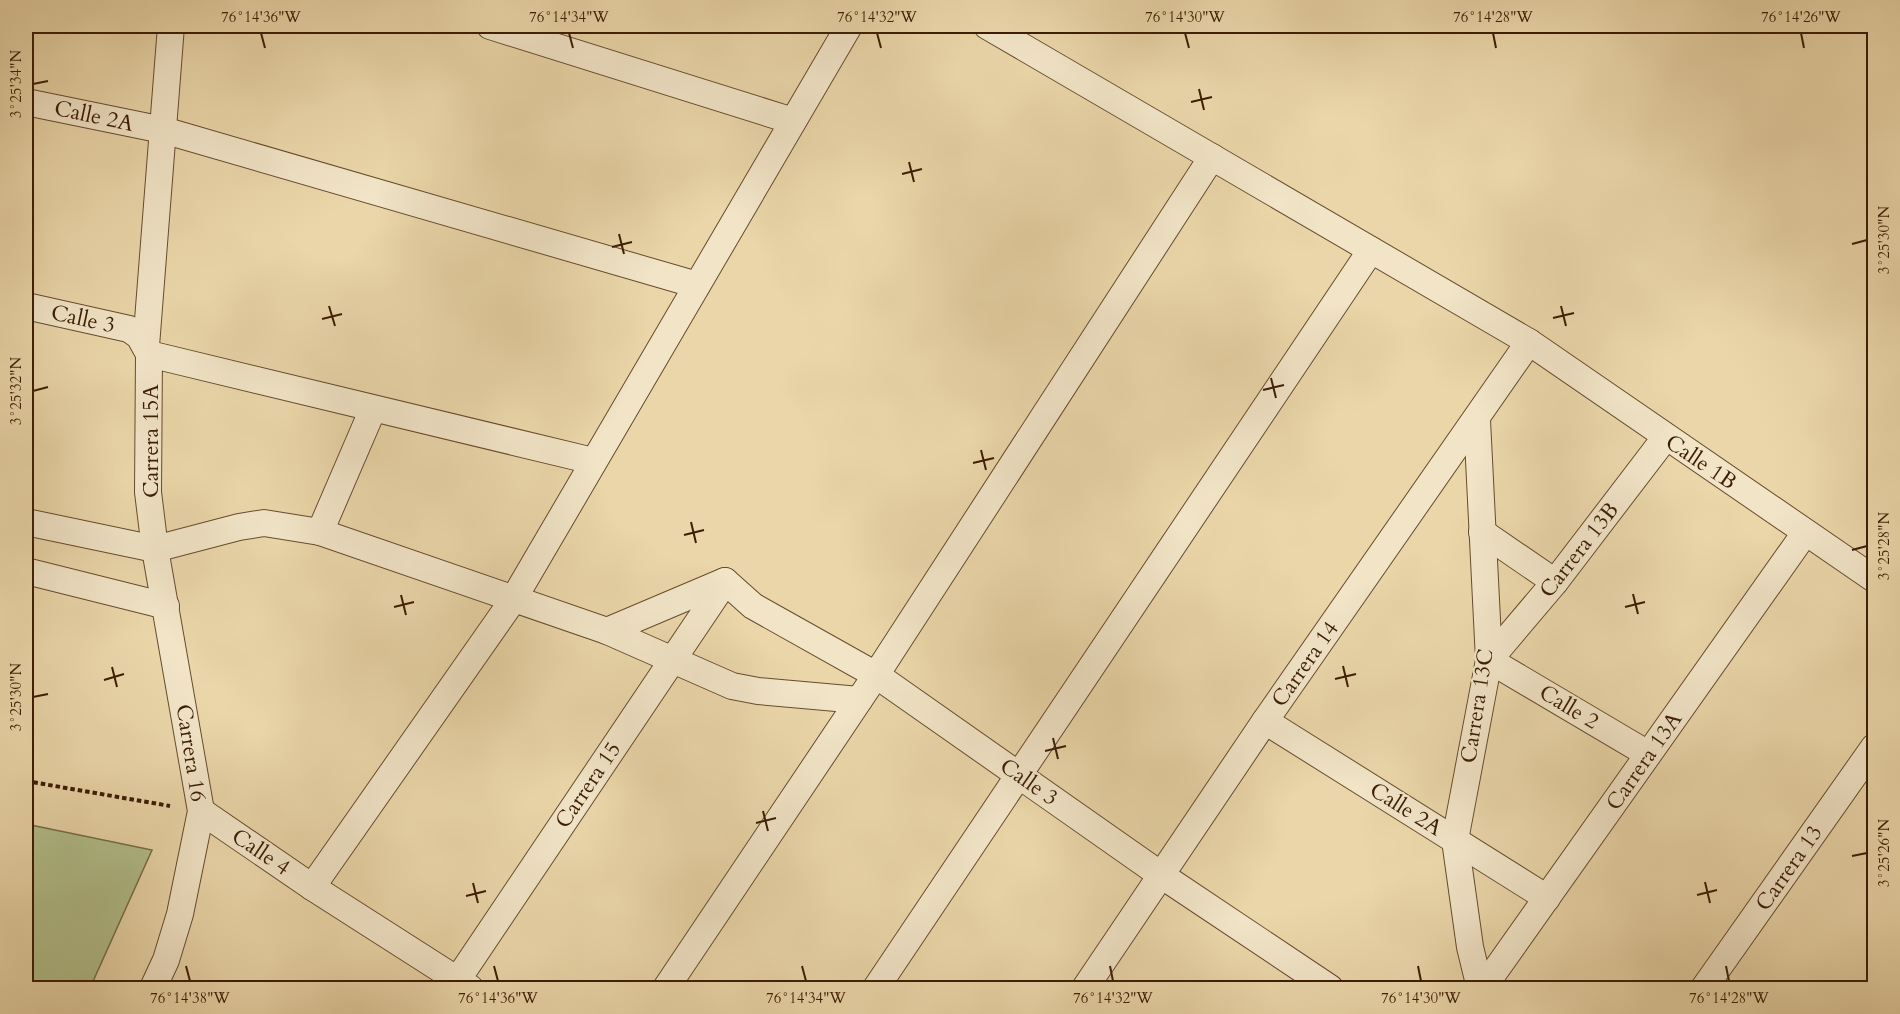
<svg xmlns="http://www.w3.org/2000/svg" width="1900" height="1014" viewBox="0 0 1900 1014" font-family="Cardo,serif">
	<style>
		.green { fill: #b2bf8b; stroke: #776e48; stroke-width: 1.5 }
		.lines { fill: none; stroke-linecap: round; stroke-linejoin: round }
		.street-casing { stroke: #684b2e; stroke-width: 28 }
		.path { stroke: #3c1d05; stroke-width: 4; stroke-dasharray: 4.5 3; stroke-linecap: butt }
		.street { stroke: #f1e4c7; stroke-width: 26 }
		.ticks { fill: none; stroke: #3c1d05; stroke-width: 2 }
		.labels { text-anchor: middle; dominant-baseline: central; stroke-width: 4.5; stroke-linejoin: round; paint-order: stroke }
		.street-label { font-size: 22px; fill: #3c1d05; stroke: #f1e4c7 }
		.neatline { fill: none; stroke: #3c1d05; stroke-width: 2 }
		.ticks-label { font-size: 15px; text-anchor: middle; fill: #3c1d05 }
	</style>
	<rect width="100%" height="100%" fill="#ead6a9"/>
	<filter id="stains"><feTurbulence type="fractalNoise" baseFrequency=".00333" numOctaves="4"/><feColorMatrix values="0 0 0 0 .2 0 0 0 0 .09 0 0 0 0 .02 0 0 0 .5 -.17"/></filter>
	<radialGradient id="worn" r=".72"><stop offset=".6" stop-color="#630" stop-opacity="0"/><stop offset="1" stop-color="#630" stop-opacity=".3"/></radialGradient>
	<path class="green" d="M 26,824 L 152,850 L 90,988 L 26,988 Z"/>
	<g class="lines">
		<g class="street-casing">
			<g id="street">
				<path d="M 490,26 L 793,121"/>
				<path d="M 987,26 L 1529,342 L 1874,579"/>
				<path d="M 26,102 L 163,130 L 697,285"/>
				<path d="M 26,306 L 129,329 L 139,336 L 149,354 L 148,492 L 155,549 L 201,811 L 180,914 L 166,960 L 153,988"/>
				<path d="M 146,346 L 171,26"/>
				<path d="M 149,354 L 593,461"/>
				<path d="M 1477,420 L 1489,660 L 1455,840 L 1470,947 L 1480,988"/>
				<path d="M 26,522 L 155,549 L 239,527 L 264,523 L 320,532 L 607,631 L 725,581"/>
				<path d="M 320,532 L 373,409"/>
				<path d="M 1482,532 L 1555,582"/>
				<path d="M 26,571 L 166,606"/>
				<path d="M 725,581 L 753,606 L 876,675 L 1161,875 L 1330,988"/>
				<path d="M 607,631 L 732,686 L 758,691 L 859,700"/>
				<path d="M 1265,721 L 1547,898"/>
				<path d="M 1648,754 L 1489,660 L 1555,582 L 1665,438"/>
				<path d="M 201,811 L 312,887 L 470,988"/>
				<path d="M 312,887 L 513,600 L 849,26"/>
				<path d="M 452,988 L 725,582"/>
				<path d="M 666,988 L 876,675 L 1212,157"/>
				<path d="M 876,988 L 1371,250"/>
				<path d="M 1085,988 L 1265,721 L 1529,342"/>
				<path d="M 1483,988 L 1805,533"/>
				<path d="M 1704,988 L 1874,747"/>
			</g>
		</g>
		<path class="path" d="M 26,781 L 170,806"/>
		<use href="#street" class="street"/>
	</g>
	<path class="ticks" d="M 261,33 L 265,48M 569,33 L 573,48M 877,33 L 881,48M 1185,33 L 1189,48M 1493,33 L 1496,48M 1801,33 L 1804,48M 33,84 L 48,81M 1199,89 L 1204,110M 1191,102 L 1212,97M 909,162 L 914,182M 902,174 L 922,169M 619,234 L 624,254M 1852,244 L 1867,240M 612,247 L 632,242M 329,306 L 335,326M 1561,306 L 1566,326M 1553,318 L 1574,313M 322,319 L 342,314M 1271,378 L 1276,398M 1263,390 L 1284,385M 33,391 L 48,387M 981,450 L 986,470M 973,463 L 994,458M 691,522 L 696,543M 684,535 L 704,530M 1852,550 L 1867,546M 1633,594 L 1638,614M 401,595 L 406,615M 394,607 L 414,602M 1625,607 L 1645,602M 1343,666 L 1348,687M 112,667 L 117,687M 1335,679 L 1356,674M 104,680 L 124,674M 33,697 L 48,694M 1053,738 L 1058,759M 1045,751 L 1066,746M 763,811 L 768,831M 756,823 L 776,818M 1852,856 L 1867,853M 1705,882 L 1710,903M 473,883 L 478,903M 1697,895 L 1717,890M 466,896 L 486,891M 186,966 L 190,981M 494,966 L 498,981M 802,966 L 806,981M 1110,966 L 1113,981M 1418,966 L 1421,981M 1726,966 L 1729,981"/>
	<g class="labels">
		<g class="street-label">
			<text transform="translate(94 116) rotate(12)">Calle 2A</text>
			<text transform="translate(83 319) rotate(12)">Calle 3</text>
			<text transform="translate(151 441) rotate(-90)">Carrera 15A</text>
			<text transform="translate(1701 462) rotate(34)">Calle 1B</text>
			<text transform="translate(1579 550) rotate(-52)">Carrera 13B</text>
			<text transform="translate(1305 664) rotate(-55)">Carrera 14</text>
			<text transform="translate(1477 706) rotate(-81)">Carrera 13C</text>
			<text transform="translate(1569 707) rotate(31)">Calle 2</text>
			<text transform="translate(191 753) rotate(81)">Carrera 16</text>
			<text transform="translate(1644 761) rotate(-55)">Carrera 13A</text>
			<text transform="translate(1029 782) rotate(35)">Calle 3</text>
			<text transform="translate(588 785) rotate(-56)">Carrera 15</text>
			<text transform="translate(1406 809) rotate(32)">Calle 2A</text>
			<text transform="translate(261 852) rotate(34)">Calle 4</text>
			<text transform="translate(1789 868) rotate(-55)">Carrera 13</text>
		</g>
	</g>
	<rect width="1900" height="1014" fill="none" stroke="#ead6a9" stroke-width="66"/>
	<rect x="33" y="33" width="1834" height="948" class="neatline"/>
	<g class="ticks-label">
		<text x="261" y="22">76°14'36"W</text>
		<text x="569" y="22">76°14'34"W</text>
		<text x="877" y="22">76°14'32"W</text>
		<text x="1185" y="22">76°14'30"W</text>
		<text x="1493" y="22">76°14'28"W</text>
		<text x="1801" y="22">76°14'26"W</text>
		<text transform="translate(16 84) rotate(-90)" y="5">3°25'34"N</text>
		<text transform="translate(1884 240) rotate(-90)" y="5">3°25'30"N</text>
		<text transform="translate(16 391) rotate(-90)" y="5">3°25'32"N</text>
		<text transform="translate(1884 546) rotate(-90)" y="5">3°25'28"N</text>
		<text transform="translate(16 697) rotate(-90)" y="5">3°25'30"N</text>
		<text transform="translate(1884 853) rotate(-90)" y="5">3°25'26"N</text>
		<text x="190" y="1003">76°14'38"W</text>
		<text x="498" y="1003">76°14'36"W</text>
		<text x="806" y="1003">76°14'34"W</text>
		<text x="1113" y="1003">76°14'32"W</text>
		<text x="1421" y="1003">76°14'30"W</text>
		<text x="1729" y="1003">76°14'28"W</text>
	</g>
	<rect width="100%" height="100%" filter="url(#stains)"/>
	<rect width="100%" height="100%" fill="url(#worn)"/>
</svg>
